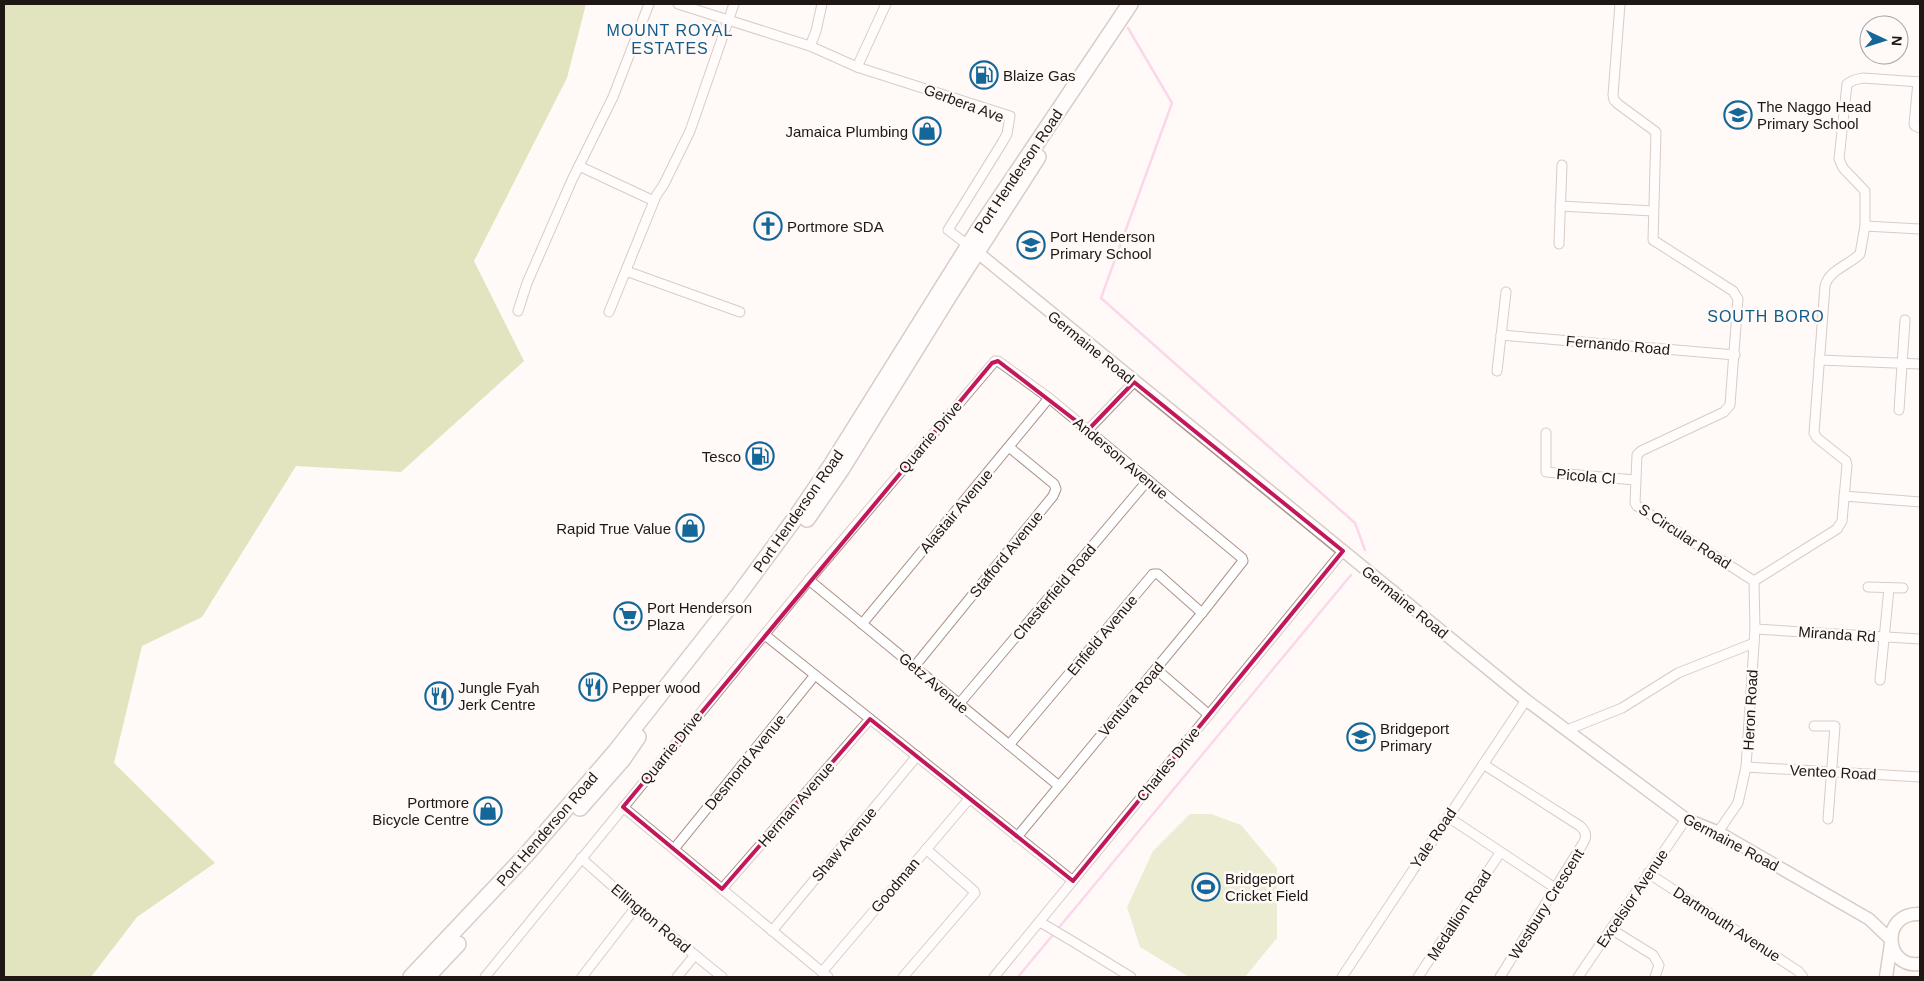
<svg xmlns="http://www.w3.org/2000/svg" width="1924" height="981" viewBox="0 0 1924 981" font-family="Helvetica,sans-serif">
	<style>
		.green { fill: #d4dca7 }
		.forest { fill: #bfc97b }
		.lines { fill: none; stroke-linecap: round; stroke-linejoin: round }
		.stream { stroke: #f7aedb; stroke-width: 2.5 }
		.minor-casing { stroke: #aa948a; stroke-width: 11 }
		.tertiary-casing { stroke: #aa948a; stroke-width: 14 }
		.secondary-casing { stroke: #aa948a; stroke-width: 15 }
		.primary-casing { stroke: #aa948a; stroke-width: 18 }
		.minor { stroke: #fff; stroke-width: 9 }
		.tertiary { stroke: #fff; stroke-width: 11 }
		.secondary { stroke: #fff; stroke-width: 12 }
		.primary { stroke: #fff; stroke-width: 15 }
		.marked { fill: none; stroke: #c2185b; stroke-width: 4; stroke-linejoin: round }
		.labels { text-anchor: middle; dominant-baseline: central; stroke-width: 5; stroke-linejoin: round; paint-order: stroke }
		.poi-label { font-size: 15px; fill: #1f1713; stroke: #fffaf7; text-anchor: start }
		.street-label { font-size: 15px; fill: #1f1713; stroke: #fffaf7 }
		.neighbourhood-label { font-size: 16px; letter-spacing: 1px; fill: #125c89; stroke: #fffaf7 }
	</style>
	<rect width="100%" height="100%" fill="#fffaf7"/>
	<path class="green" d="M 1190,814 L 1211,814 L 1241,825 L 1277,868 L 1277,938 L 1245,977 L 1189,977 L 1140,947 L 1127,907 L 1153,851 Z"/>
	<path class="forest" d="M 4,4 L 586,4 L 567,78 L 474,261 L 524,361 L 401,472 L 296,466 L 202,617 L 142,646 L 114,763 L 215,863 L 137,917 L 91,977 L 4,977 Z"/>
	<g class="lines">
		<g class="stream">
			<path d="M 1128,28 L 1172,103 L 1101,298 L 1355,523 L 1365,550"/>
			<path d="M 1018,977 L 1351,575"/>
		</g>
		<g class="minor-casing">
			<g id="minor">
				<path d="M 678,4 L 810,46 L 857,67 L 1010,116 L 1007,134 L 1002,143 L 948,230 L 969,246"/>
				<path d="M 1620,4 L 1613,95 L 1614,100 L 1618,104 L 1656,132 L 1653,240 L 1733,291 L 1738,299 L 1730,405 L 1724,412 L 1641,451 L 1637,455 L 1635,503 L 1637,506 L 1754,581"/>
				<path d="M 810,46 L 816,31 L 822,4"/>
				<path d="M 857,67 L 886,4"/>
				<path d="M 1918,82 L 1914,124 L 1915,126 L 1920,128"/>
				<path d="M 579,166 L 654,201"/>
				<path d="M 1560,206 L 1653,211"/>
				<path d="M 1865,226 L 1920,229"/>
				<path d="M 1559,244 L 1562,165"/>
				<path d="M 626,271 L 740,312"/>
				<path d="M 518,311 L 527,283 L 572,180 L 613,97 L 649,4"/>
				<path d="M 609,312 L 656,196 L 664,184 L 690,131 L 734,4"/>
				<path d="M 1501,335 L 1735,355"/>
				<path d="M 1819,360 L 1920,364"/>
				<path d="M 1497,371 L 1506,292"/>
				<path d="M 1899,410 L 1905,320"/>
				<path d="M 1088,430 L 1134,382"/>
				<path d="M 1546,433 L 1546,472 L 1635,480"/>
				<path d="M 1844,496 L 1920,502"/>
				<path d="M 809,580 L 1059,786"/>
				<path d="M 1754,581 L 1837,529 L 1842,521 L 1847,465 L 1846,461 L 1817,438 L 1814,433 L 1825,286 C 1829,270 1849,265 1860,254 L 1865,226 L 1865,191 L 1843,168 L 1839,159 L 1847,84 L 1854,80 L 1863,78 L 1920,82"/>
				<path d="M 1868,587 L 1903,588"/>
				<path d="M 862,624 L 1049,398"/>
				<path d="M 1755,629 L 1920,639"/>
				<path d="M 765,635 L 1073,881"/>
				<path d="M 914,667 L 1053,496 L 1056,489 L 1054,484 L 1009,447"/>
				<path d="M 1156,669 L 1209,715"/>
				<path d="M 1880,680 L 1889,588"/>
				<path d="M 959,704 L 1148,480"/>
				<path d="M 1814,726 L 1835,726 L 1828,819"/>
				<path d="M 1567,730 L 1622,708 L 1678,673 L 1754,643"/>
				<path d="M 1009,745 L 1153,574 L 1158,574 L 1202,613"/>
				<path d="M 1483,764 L 1580,826 C 1587,832 1587,838 1582,845 L 1500,977"/>
				<path d="M 1746,767 L 1920,777"/>
				<path d="M 623,807 L 828,977"/>
				<path d="M 1448,817 L 1555,888"/>
				<path d="M 1718,832 L 1738,803 L 1746,767 L 1755,629 L 1754,581"/>
				<path d="M 674,849 L 815,675"/>
				<path d="M 581,858 L 636,907 L 722,977"/>
				<path d="M 1648,873 L 1798,971 L 1803,977"/>
				<path d="M 722,889 L 870,719"/>
				<path d="M 1040,922 L 1077,944 L 1131,977"/>
				<path d="M 1611,929 L 1653,955 L 1659,965 L 1655,977"/>
				<path d="M 772,931 L 917,756"/>
				<path d="M 822,972 L 969,799"/>
				<path d="M 485,977 L 809,580 L 995,361 L 998,361 L 1049,398 L 1242,558 L 1243,561 L 1202,613 L 1017,837"/>
				<path d="M 582,977 L 636,907"/>
				<path d="M 677,977 L 695,955"/>
				<path d="M 903,977 L 975,893 L 974,891 L 926,849"/>
				<path d="M 994,977 L 1343,551"/>
				<path d="M 1342,977 L 1526,700"/>
				<path d="M 1418,977 L 1500,853"/>
				<path d="M 1578,977 L 1686,819"/>
			</g>
		</g>
		<g class="tertiary-casing">
			<path id="tertiary" d="M 972,248 L 1526,700 L 1686,819 L 1718,832 L 1869,919 L 1891,940"/>
		</g>
		<g class="secondary-casing">
			<g id="secondary">
				<path d="M 1920,914 C 1880,912 1884,969 1920,964"/>
				<path d="M 1886,977 L 1891,944"/>
			</g>
		</g>
		<g class="primary-casing">
			<g id="primary">
				<path d="M 807,519 L 841,470 L 952,291 L 1038,157"/>
				<path d="M 580,808 L 623,759 L 638,737"/>
				<path d="M 411,977 L 526,855 L 615,752 L 737,597 L 796,517 L 832,464 L 979,229 L 1130,4"/>
				<path d="M 427,977 L 458,944"/>
			</g>
		</g>
		<use href="#minor" class="minor"/>
		<use href="#tertiary" class="tertiary"/>
		<use href="#secondary" class="secondary"/>
		<use href="#primary" class="primary"/>
	</g>
	<path d="M0 0H1924V981H0ZM 998,361 L 1088,430 L 1134,382 L 1343,551 L 1073,881 L 870,719 L 722,889 L 623,807 L 992,363 Z" fill="#fffaf7" fill-opacity=".55" fill-rule="evenodd"/>
	<path class="marked" d="M 998,361 L 1088,430 L 1134,382 L 1343,551 L 1073,881 L 870,719 L 722,889 L 623,807 L 992,363 Z"/>
	<defs>
		<g id="fuel-ring" transform="scale(1.4375)"><circle r="9.5" fill="#fffaf7" stroke="#166799" stroke-width="1.5"/><path d="M-5.5-6h7V0h2V4h1.3V-2.5L3-4.5l.8-.8L6-3V5H2.5V1h-1V6h-7ZM-4.2-4.7v3.2H.2V-4.7Z" fill="#166799"/></g>
		<g id="school-ring" transform="scale(1.4375)"><circle r="9.5" fill="#fffaf7" stroke="#166799" stroke-width="1.5"/><path d="M0-5L7-2L0 1L-7-2ZM-4 1L0 2.5L4 1V4Q0 6-4 4Z" fill="#166799"/></g>
		<g id="shop-ring" transform="scale(1.4375)"><circle r="9.5" fill="#fffaf7" stroke="#166799" stroke-width="1.5"/><path d="M-5-2.5h2.3a2.7 3.5 0 0 1 5.4 0H5L5.5 6h-11ZM-1.5-2.5h3a1.5 2.3 0 0 0-3 0Z" fill="#166799"/></g>
		<g id="church-ring" transform="scale(1.4375)"><circle r="9.5" fill="#fffaf7" stroke="#166799" stroke-width="1.5"/><path d="M-1.2-6h2.4v3.5h3.3v2.4h-3.3V6h-2.4V-.1h-3.3v-2.4h3.3Z" fill="#166799"/></g>
		<g id="supermarket-ring" transform="scale(1.4375)"><circle r="9.5" fill="#fffaf7" stroke="#166799" stroke-width="1.5"/><path d="M-6-5.5h2.5l.6 2H6L4.5 2H-2.5L-4.4-4H-6ZM-1.5 3.2a1.3 1.3 0 1 0 .1 0ZM3 3.2a1.3 1.3 0 1 0 .1 0Z" fill="#166799"/></g>
		<g id="restaurant-ring" transform="scale(1.4375)"><circle r="9.5" fill="#fffaf7" stroke="#166799" stroke-width="1.5"/><path d="M-5-6h1v4h1v-4h1v4h1v-4h1v5L-1.5 .5V6h-2V.5L-5-1ZM5-6V6H3V1.5H1.5Q1.5-4 5-6Z" fill="#166799"/></g>
		<g id="stadium-ring" transform="scale(1.4375)"><circle r="9.5" fill="#fffaf7" stroke="#166799" stroke-width="1.5"/><path d="M0-5a6.5 5 0 1 0 0 10a6.5 5 0 1 0 0-10ZM-3.5-1.8h7v3.6h-7Z" fill="#166799"/></g>
	</defs>
	<g fill-rule="evenodd">
		<use href="#fuel-ring" x="984" y="75"/>
		<use href="#school-ring" x="1738" y="115"/>
		<use href="#shop-ring" x="927" y="131"/>
		<use href="#church-ring" x="768" y="226"/>
		<use href="#school-ring" x="1031" y="245"/>
		<use href="#fuel-ring" x="760" y="456"/>
		<use href="#shop-ring" x="690" y="528"/>
		<use href="#supermarket-ring" x="628" y="616"/>
		<use href="#restaurant-ring" x="593" y="687"/>
		<use href="#restaurant-ring" x="439" y="696"/>
		<use href="#school-ring" x="1361" y="737"/>
		<use href="#shop-ring" x="488" y="811"/>
		<use href="#stadium-ring" x="1206" y="887"/>
	</g>
	<g class="labels">
		<g class="poi-label">
			<text x="1003" y="75">Blaize Gas</text>
			<text x="1757" y="106">The Naggo Head<tspan x="1757" dy="17">Primary School</tspan></text>
			<text x="908" y="131" text-anchor="end">Jamaica Plumbing</text>
			<text x="787" y="226">Portmore SDA</text>
			<text x="1050" y="236">Port Henderson<tspan x="1050" dy="17">Primary School</tspan></text>
			<text x="741" y="456" text-anchor="end">Tesco</text>
			<text x="671" y="528" text-anchor="end">Rapid True Value</text>
			<text x="647" y="607">Port Henderson<tspan x="647" dy="17">Plaza</tspan></text>
			<text x="458" y="687">Jungle Fyah<tspan x="458" dy="17">Jerk Centre</tspan></text>
			<text x="612" y="687">Pepper wood</text>
			<text x="1380" y="728">Bridgeport<tspan x="1380" dy="17">Primary</tspan></text>
			<text x="469" y="802" text-anchor="end">Portmore<tspan x="469" dy="17">Bicycle Centre</tspan></text>
			<text x="1225" y="878">Bridgeport<tspan x="1225" dy="17">Cricket Field</tspan></text>
		</g>
		<g class="street-label">
			<text transform="translate(964 103) rotate(20)">Gerbera Ave</text>
			<text transform="translate(1018 171) rotate(-56)">Port Henderson Road</text>
			<text transform="translate(1618 345) rotate(5)">Fernando Road</text>
			<text transform="translate(1091 347) rotate(39)">Germaine Road</text>
			<text transform="translate(930 437) rotate(-50)">Quarrie Drive</text>
			<text transform="translate(1121 458) rotate(40)">Anderson Avenue</text>
			<text transform="translate(1586 476) rotate(5)">Picola Cl</text>
			<text transform="translate(798 511) rotate(-55)">Port Henderson Road</text>
			<text transform="translate(956 511) rotate(-50)">Alastair Avenue</text>
			<text transform="translate(1685 536) rotate(33)">S Circular Road</text>
			<text transform="translate(1006 554) rotate(-51)">Stafford Avenue</text>
			<text transform="translate(1054 592) rotate(-50)">Chesterfield Road</text>
			<text transform="translate(1405 602) rotate(39)">Germaine Road</text>
			<text transform="translate(1837 634) rotate(4)">Miranda Rd</text>
			<text transform="translate(1102 635) rotate(-50)">Enfield Avenue</text>
			<text transform="translate(934 683) rotate(40)">Getz Avenue</text>
			<text transform="translate(1131 699) rotate(-50)">Ventura Road</text>
			<text transform="translate(1750 710) rotate(-87)">Heron Road</text>
			<text transform="translate(671 748) rotate(-51)">Quarrie Drive</text>
			<text transform="translate(745 762) rotate(-51)">Desmond Avenue</text>
			<text transform="translate(1168 764) rotate(-51)">Charles Drive</text>
			<text transform="translate(1833 772) rotate(3)">Venteo Road</text>
			<text transform="translate(796 804) rotate(-49)">Herman Avenue</text>
			<text transform="translate(547 829) rotate(-49)">Port Henderson Road</text>
			<text transform="translate(1433 838) rotate(-56)">Yale Road</text>
			<text transform="translate(1731 842) rotate(28)">Germaine Road</text>
			<text transform="translate(844 844) rotate(-50)">Shaw Avenue</text>
			<text transform="translate(895 885) rotate(-50)">Goodman</text>
			<text transform="translate(1632 898) rotate(-56)">Excelsior Avenue</text>
			<text transform="translate(1546 904) rotate(-58)">Westbury Crescent</text>
			<text transform="translate(1459 915) rotate(-57)">Medallion Road</text>
			<text transform="translate(651 918) rotate(40)">Ellington Road</text>
			<text transform="translate(1727 924) rotate(33)">Dartmouth Avenue</text>
		</g>
		<g class="neighbourhood-label">
			<text x="670" y="30">MOUNT ROYAL<tspan x="670" dy="18">ESTATES</tspan></text>
			<text x="1766" y="316">SOUTH BORO</text>
		</g>
	</g>
	<rect width="1924" height="981" fill="none" stroke="#1f1713" stroke-width="10"/>
	<g transform="translate(1884 40) rotate(94)"><circle r="24" fill="#fffaf7" stroke="#a59f9c"/>
	<path d="M0-4L9 19L0 12L-9 19Z" fill="#166799"/>
	<text y="-8" font-size="14" font-weight="bold" text-anchor="middle" fill="#1f1713">N</text>
	</g>
</svg>
